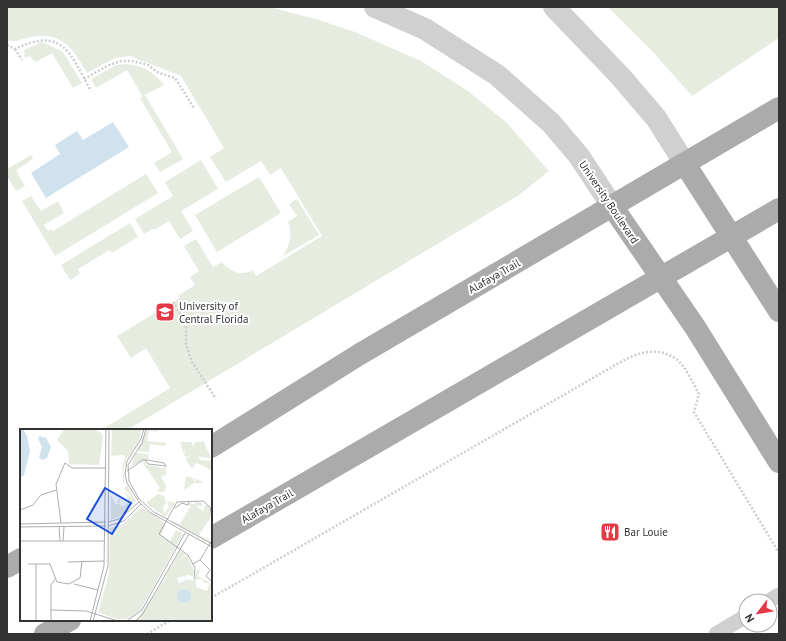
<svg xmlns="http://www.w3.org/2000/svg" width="786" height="641" viewBox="0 0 786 641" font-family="'PT Sans',sans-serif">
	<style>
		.green { fill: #e6ecdf }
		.water { fill: #cfe2ee }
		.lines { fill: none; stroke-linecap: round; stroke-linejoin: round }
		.path { stroke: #cdcdcd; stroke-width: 2.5; stroke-dasharray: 2 2; stroke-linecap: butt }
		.service { stroke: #d0d0d0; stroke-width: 15 }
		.minor { stroke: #d0d0d0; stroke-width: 22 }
		.primary { stroke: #ababab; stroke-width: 22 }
		.labels { text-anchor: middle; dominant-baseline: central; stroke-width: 4; stroke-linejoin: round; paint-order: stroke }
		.street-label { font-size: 11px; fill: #333; stroke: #fff }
		.poi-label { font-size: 11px; fill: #333; stroke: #fff; text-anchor: start }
		.inset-road { fill: none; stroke: #adadad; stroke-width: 1 }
		.view { fill: #1d4ed8; fill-opacity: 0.15; stroke: #1d4ed8; stroke-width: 2 }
		.inset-edge { fill: none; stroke: #333; stroke-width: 2 }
	</style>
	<rect width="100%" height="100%" fill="#fff"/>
	<g class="green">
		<path d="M 7,7 L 270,7 L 319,20 L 355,32 L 421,61 L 468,91 L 507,123 L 549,171 L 519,195 L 127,430 L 101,430 L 170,388 L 146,348 L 131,358 L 117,336 L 180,298 L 179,295 L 195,285 L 190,277 L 199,271 L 184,246 L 196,239 L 213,267 L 222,262 C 230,271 240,277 253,270 L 256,276 L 322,236 L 281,168 L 270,175 L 261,161 L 226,182 L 210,157 L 224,148 L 181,76 L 130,56 L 115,58 L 87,73 C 72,47 61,30 27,38 C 19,40 15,43 7,40 Z"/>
		<path d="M 608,7 L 779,7 L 779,38 L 692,96 L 652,51 Z"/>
		<path d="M 42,42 L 63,52 L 82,83 L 73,88 L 52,53 L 36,62 L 29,56 L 25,58 L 24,50 Z"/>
		<path d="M 126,64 C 142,65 154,72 164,85 L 145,95 L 183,159 L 160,172 L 154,163 L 172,152 L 140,98 L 143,97 L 127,70 L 96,88 L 91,79 L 116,65 Z"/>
		<path d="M 31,155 L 33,159 L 16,170 L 25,186 L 16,191 L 7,176 L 7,166 L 9,168 Z"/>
		<path d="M 201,160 L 218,189 L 181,211 L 193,231 L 180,239 L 169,221 L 156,229 L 152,229 L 144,234 L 135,219 L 173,196 L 165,182 Z"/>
		<path d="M 146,174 L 158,193 L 55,256 L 22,201 L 31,196 L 41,211 L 58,201 L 64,213 L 44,225 L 48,231 L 52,229 L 53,231 Z"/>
		<path d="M 259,177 L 281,213 L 217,252 L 195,215 Z"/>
		<path d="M 297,199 L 319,235 L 283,256 C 290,244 293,235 288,222 L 297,216 L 289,204 Z"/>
		<path d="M 130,223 L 138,237 L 112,253 L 109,250 L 78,269 L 80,274 L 70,280 L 61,265 Z"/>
	</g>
	<path class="water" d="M 113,122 L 129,147 L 46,198 L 31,173 L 60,154 L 55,145 L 77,131 L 83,140 Z"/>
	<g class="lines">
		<g class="path">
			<path d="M 7,45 L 15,49 C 63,26 70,53 91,91"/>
			<path d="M 15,49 L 22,60"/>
			<path d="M 84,79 L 109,65 L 121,61 L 133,61 L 148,65 L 159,73 L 175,78 L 194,108"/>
			<path d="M 173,302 L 186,325 L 186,344 L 192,362 L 216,399"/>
			<path d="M 211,598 L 619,363 C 636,353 656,346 675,358 C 685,365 693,383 699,394 L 694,412 L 779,553"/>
			<path d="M 147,634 L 171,620"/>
		</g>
		<g class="service">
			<path d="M 769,601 L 779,595"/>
			<path d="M 716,634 L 746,616"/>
		</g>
		<g class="minor">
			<path d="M 375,7 L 425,29 L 497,75 L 551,123 L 579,156 L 612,206"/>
			<path d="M 554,7 L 621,77 L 656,118 L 685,164"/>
		</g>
		<g class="primary">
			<path d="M 685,164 L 779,311"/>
			<path d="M 612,206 L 695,327 L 779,462"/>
			<path d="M 211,447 L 360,354 L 779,108"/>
			<path d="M 211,538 L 779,209"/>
			<path d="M 7,567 L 21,559"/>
			<path d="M 45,634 L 70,620"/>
		</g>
	</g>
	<defs>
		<g id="university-square" transform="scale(1)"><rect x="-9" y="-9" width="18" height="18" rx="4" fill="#e63946" stroke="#fff"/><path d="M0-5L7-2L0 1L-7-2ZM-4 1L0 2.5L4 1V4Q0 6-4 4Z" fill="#fff"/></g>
		<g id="restaurant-square" transform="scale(1)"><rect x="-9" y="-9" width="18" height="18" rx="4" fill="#e63946" stroke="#fff"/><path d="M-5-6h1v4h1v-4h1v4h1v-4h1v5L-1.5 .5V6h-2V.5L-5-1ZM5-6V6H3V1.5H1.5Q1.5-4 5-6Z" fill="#fff"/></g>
	</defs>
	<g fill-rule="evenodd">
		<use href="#university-square" x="165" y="312"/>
		<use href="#restaurant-square" x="610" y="532"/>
	</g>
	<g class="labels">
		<g class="street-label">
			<text transform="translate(609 202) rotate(56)">University Boulevard</text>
			<text transform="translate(494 276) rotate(-30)">Alafaya Trail</text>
			<text transform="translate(267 506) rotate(-30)">Alafaya Trail</text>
		</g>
		<g class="poi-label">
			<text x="179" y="306">University of<tspan x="179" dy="13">Central Florida</tspan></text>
			<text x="624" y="532">Bar Louie</text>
		</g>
	</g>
	<g transform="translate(20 429)">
		<rect width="192" height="192" fill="#fff"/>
		<path d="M 44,0 L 74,0 L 81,4 L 83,8 L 79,36 L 49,35 L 48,22 L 37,11 ZM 122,0 L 119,12 L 106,31 L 103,42 L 105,53 L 103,54 L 102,38 L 105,29 L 104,26 L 91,27 L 92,1 ZM 127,0 L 136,1 L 137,3 L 129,1 L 127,12 L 146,14 L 145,17 L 130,15 L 129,23 L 118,22 ZM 160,10 L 161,13 L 172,13 L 173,18 L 175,13 L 182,13 L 183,11 L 191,29 L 179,28 L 176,23 L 180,31 L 192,32 L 192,42 L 184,37 L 189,33 L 184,37 L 176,34 L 172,40 L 165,29 L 171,28 L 164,27 L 165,21 L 163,24 ZM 116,24 L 129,25 L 128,30 L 111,37 ZM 124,32 L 127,36 L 143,39 L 149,36 L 145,40 L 147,45 L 141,48 L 146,57 L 144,63 L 137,63 L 140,59 L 123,34 ZM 166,47 L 173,49 L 174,53 L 176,51 L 173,48 L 184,54 L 174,54 L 164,61 ZM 107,56 L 116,72 L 101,87 L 91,91 L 91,66 L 95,75 L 98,75 L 98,70 L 104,70 L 100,71 L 99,76 L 105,77 L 108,73 L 107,67 L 104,65 L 105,63 L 110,68 L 112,67 L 104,60 ZM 138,65 L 144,67 L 146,74 L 143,78 L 144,85 L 149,78 L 147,72 L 155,74 L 145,88 L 126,74 ZM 177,72 L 183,75 L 180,78 L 176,75 L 178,79 L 184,82 L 183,79 L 187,75 L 191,80 L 191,88 L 179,106 L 189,111 L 192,106 L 189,113 L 149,91 L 160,95 L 170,78 L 169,74 L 174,75 ZM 122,78 L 146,95 L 141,106 L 150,112 L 156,101 L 163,105 L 120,182 L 109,190 L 96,190 L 78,183 L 89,145 L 90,99 L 103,95 ZM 160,122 L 166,125 L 159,132 L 167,126 L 174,142 L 173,147 L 166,146 L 165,149 L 163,147 L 157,149 L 159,154 L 168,150 L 173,152 L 177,141 L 180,141 L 178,147 L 192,155 L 192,192 L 116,192 L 147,147 L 145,148 ZM 182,150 L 184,154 L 190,154 L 187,162 L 176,158 L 176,151 Z" fill="#e6ecdf" fill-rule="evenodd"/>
		<path d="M 0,0 L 3,0 L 7,7 L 10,22 L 4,46 L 0,49 ZM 20,7 L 26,9 L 31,18 L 27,29 L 22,31 L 19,28 L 22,18 L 18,9 ZM157 167a7 7 0 1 1 14 0a7 7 0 1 1-14 0Z" fill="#cfe2ee"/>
		<path class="inset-road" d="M 124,0 L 121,10 L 107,32 L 105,45 L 107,54 L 119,73 L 131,84 L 192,118M 126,0 L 122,14 L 108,36 L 109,52 L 119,70 L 134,83 L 192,115M 107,42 L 123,31 L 127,31 L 144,34 L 146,37 L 128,35 L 125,31M 155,79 L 162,74 L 168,76 L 169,73M 0,81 L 13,76 L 21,66 L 36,61M 88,93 L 99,90 L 119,73M 41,94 L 36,55 L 45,34 L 52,39 L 86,39M 0,95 L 86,93M 88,97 L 104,92 L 121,75M 0,98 L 86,97M 39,98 L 40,112M 0,112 L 84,112M 43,112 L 44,98M 180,131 L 190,141 L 186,147 L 192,153M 48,133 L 84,132M 8,135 L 30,135 L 37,153 L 49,155 L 60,149 L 62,132M 16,135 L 16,192M 173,135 L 180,131 L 192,111M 174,150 L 175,139 L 168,126 L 139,105 L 157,73 L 183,72 L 190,78 L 192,87M 54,155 L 78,161M 31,181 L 66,182 L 98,192M 31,192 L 31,156 L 35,150M 70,192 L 84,137 L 86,0M 73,192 L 88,137 L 89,0M 107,192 L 122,181 L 165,104M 115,192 L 122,186 L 169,105"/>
		<path class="view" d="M 85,59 L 111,74 L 92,105 L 67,90 Z"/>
		<rect width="192" height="192" class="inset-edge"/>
	</g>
	<rect width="786" height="641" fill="none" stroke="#333333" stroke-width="16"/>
	<g transform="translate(758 613) rotate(239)"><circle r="19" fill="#ffffff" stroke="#adadad"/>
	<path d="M0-3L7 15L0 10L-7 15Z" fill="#e63946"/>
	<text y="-6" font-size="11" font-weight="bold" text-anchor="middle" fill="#333333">N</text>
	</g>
</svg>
